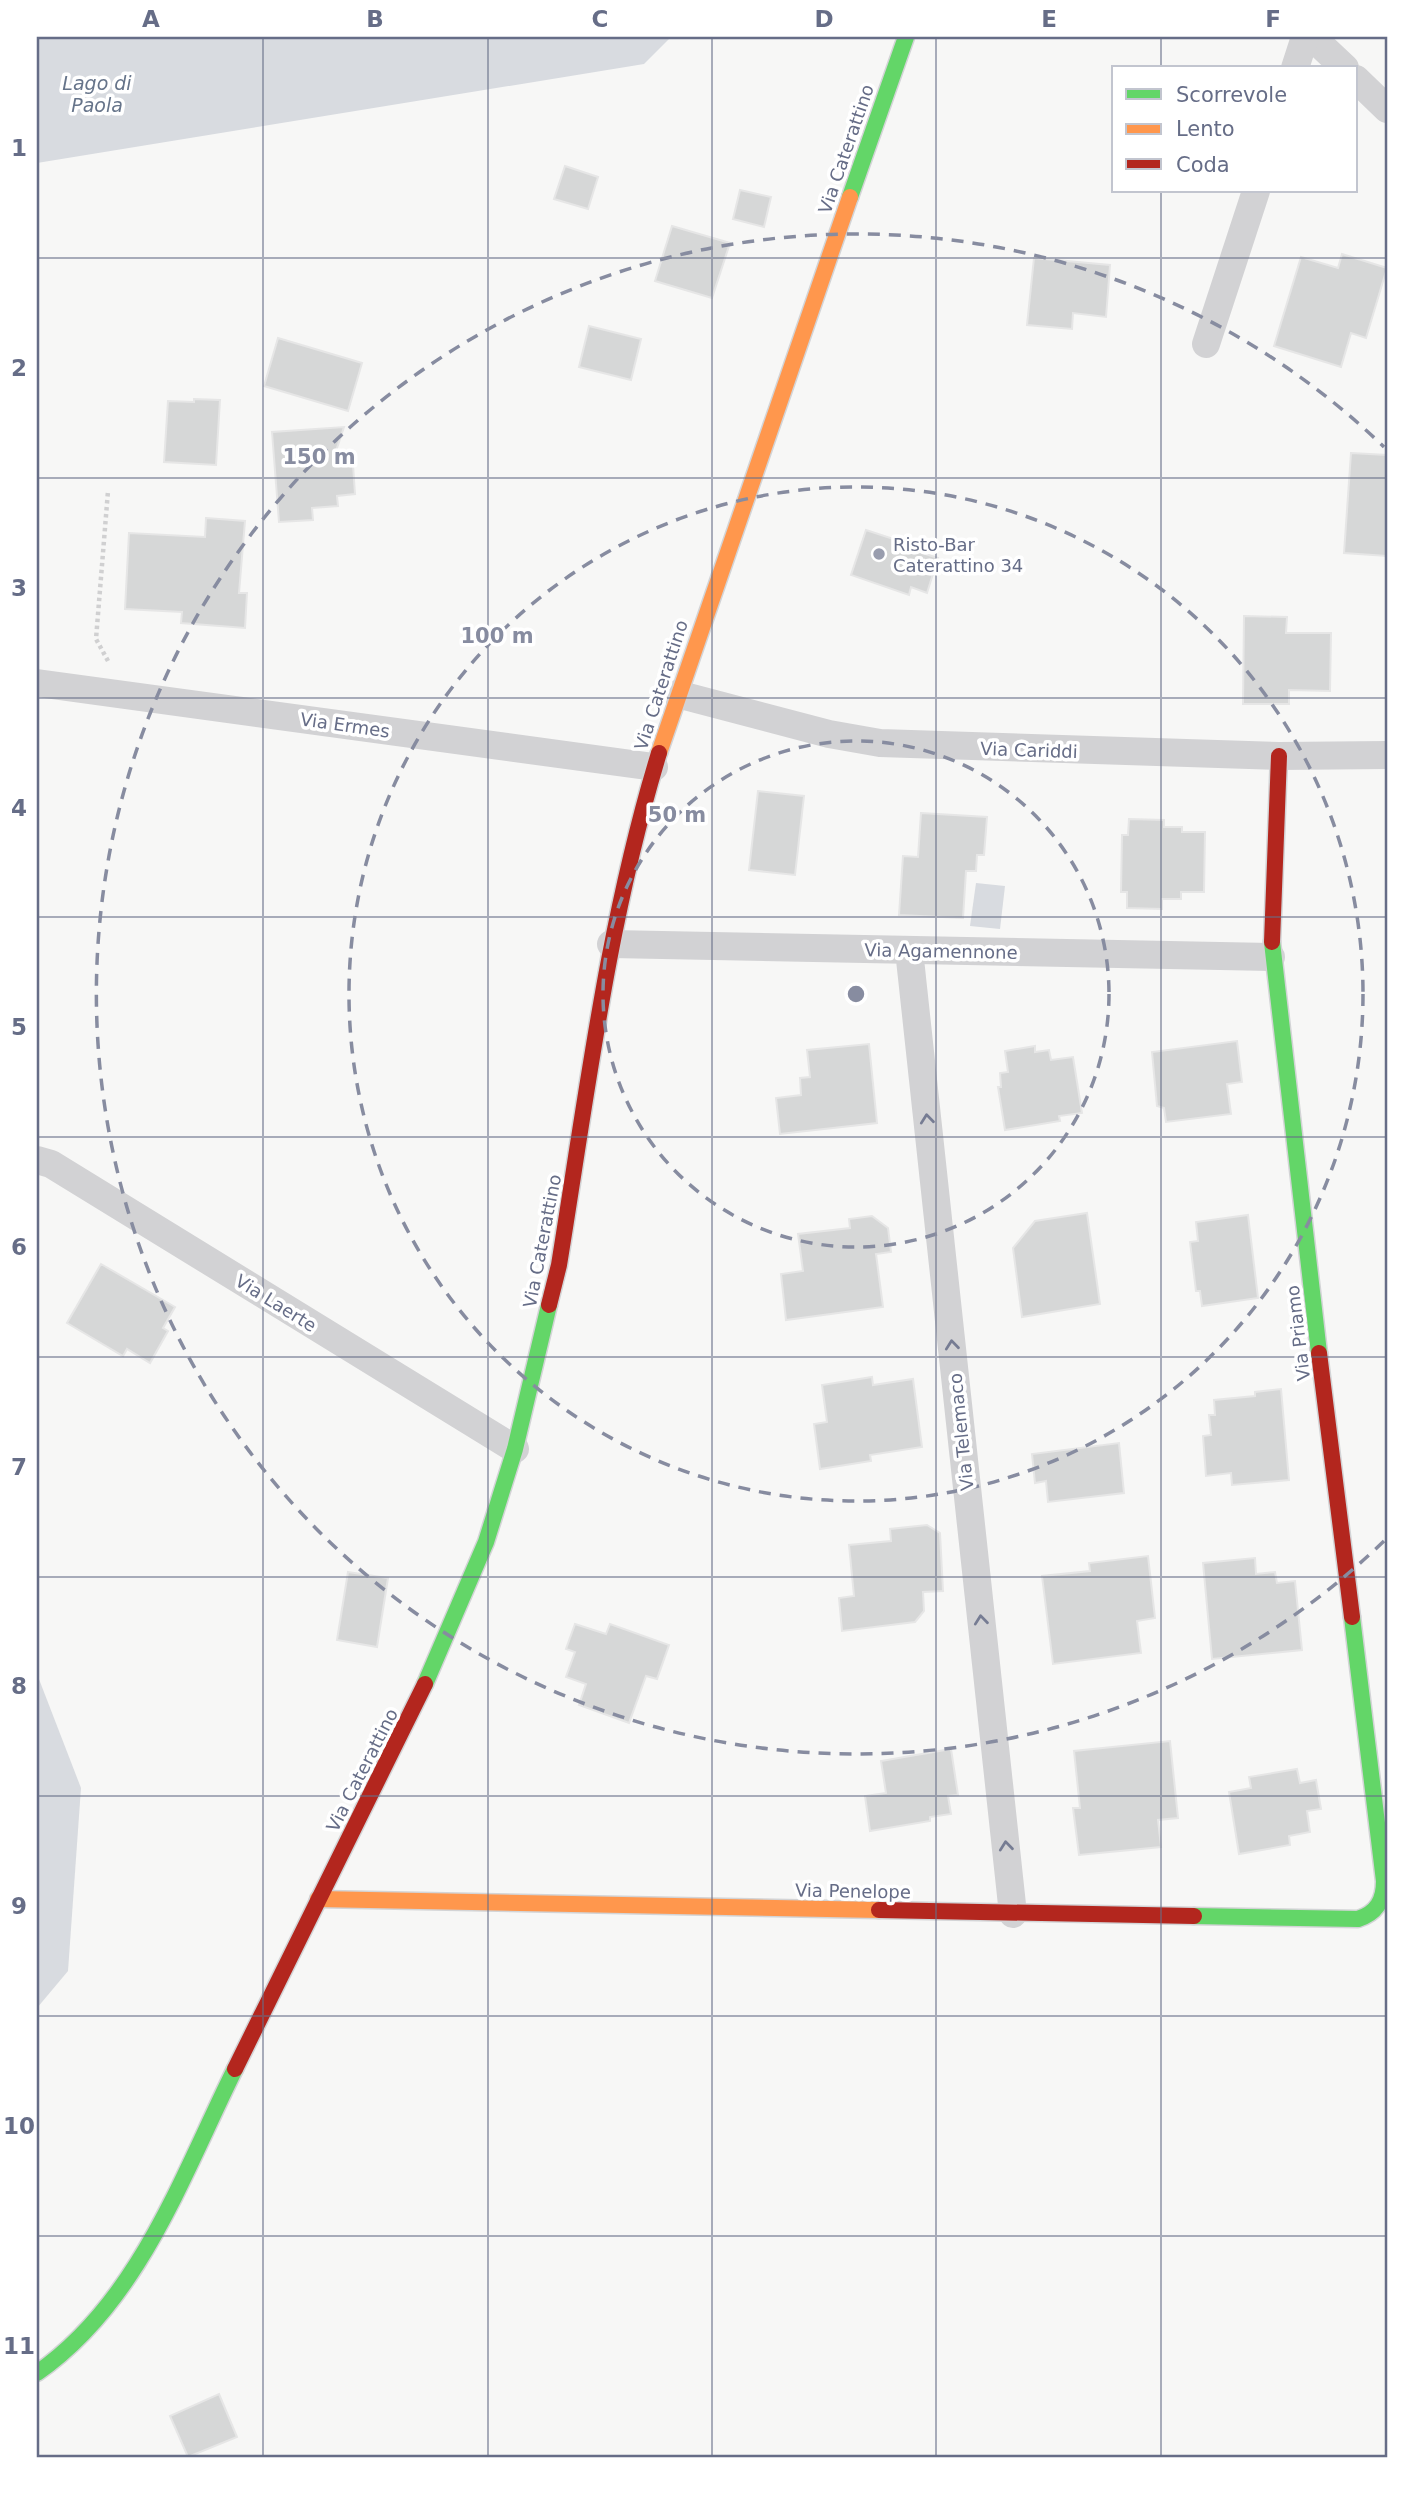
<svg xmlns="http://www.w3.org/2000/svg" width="1424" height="2494" viewBox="0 0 1424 2494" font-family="'DejaVu Sans',sans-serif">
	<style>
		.water { fill: #d8dbe0 }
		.building { fill: #d6d7d7; stroke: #e6e6e6; stroke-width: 2 }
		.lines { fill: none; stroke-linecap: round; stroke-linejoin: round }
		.fast-casing { stroke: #d3d4d6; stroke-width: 19 }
		.slow-casing { stroke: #d3d4d6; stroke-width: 19 }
		.jam-casing { stroke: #d3d4d6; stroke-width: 19 }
		.path { stroke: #d0d0d1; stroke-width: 4.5; stroke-dasharray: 3.5 3.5; stroke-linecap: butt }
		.street { stroke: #d2d2d4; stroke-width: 28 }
		.fast { stroke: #63d668; stroke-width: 16 }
		.slow { stroke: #ff974d; stroke-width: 16 }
		.jam { stroke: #b3261e; stroke-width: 16 }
		.oneway { stroke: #767c93 }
		.grid { fill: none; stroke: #666d87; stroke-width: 2; stroke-opacity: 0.55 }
		.ring { fill: none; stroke: #878ca0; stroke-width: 3.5; stroke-dasharray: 12 9 }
		.poi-dot { fill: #999dae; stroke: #fff; stroke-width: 2.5 }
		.labels { text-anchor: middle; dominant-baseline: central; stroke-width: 7; stroke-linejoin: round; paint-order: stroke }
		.street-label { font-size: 18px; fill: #666d87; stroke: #fff }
		.poi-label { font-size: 18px; fill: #666d87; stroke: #fff; text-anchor: start }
		.water-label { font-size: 19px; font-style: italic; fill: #66748a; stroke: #fff }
		.centre { fill: #878ca0; stroke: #fff; stroke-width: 3.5 }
		.ring-label { font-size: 21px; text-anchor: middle; font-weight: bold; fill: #878ca0; stroke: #fff; stroke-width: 7; stroke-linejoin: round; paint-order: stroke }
		.neatline { fill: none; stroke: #666d87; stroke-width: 2.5 }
		.grid-label { font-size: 23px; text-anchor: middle; font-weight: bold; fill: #666d87 }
	</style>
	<rect width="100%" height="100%" fill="#f7f7f6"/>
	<g class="water">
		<path d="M 37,37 L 671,37 L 644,64 L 37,163 Z"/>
		<path d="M 976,883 L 1005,886 L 1000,929 L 970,926 Z"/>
		<path d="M 37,1674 L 81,1788 L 68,1971 L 37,2008 Z"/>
	</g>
	<g class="building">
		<path d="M 565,166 L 598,177 L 588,209 L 554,199 Z"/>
		<path d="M 740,190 L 771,197 L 764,227 L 733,219 Z"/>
		<path d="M 672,226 L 730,243 L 712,298 L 655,281 Z"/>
		<path d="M 1342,254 L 1387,268 L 1366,338 L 1351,333 L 1341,367 L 1274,346 L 1301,257 L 1338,268 Z"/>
		<path d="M 1034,258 L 1110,265 L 1106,317 L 1073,313 L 1072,329 L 1027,325 Z"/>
		<path d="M 589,326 L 641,339 L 631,380 L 579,367 Z"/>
		<path d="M 278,338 L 362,363 L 348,411 L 264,386 Z"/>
		<path d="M 194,399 L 220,400 L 216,465 L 164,462 L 168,401 L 194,402 Z"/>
		<path d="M 344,427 L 336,451 L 352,450 L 355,494 L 337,496 L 338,506 L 312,508 L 313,520 L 279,522 L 272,432 Z"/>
		<path d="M 1351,453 L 1387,455 L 1387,556 L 1344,553 Z"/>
		<path d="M 206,518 L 245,521 L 239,593 L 247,593 L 245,628 L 181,623 L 182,612 L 125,609 L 129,533 L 205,537 Z"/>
		<path d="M 866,530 L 924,549 L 922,553 L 938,558 L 927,593 L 911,587 L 909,595 L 851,575 Z"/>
		<path d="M 1244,616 L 1287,617 L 1286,633 L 1331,633 L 1330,691 L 1289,690 L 1289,704 L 1243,704 Z"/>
		<path d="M 758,791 L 804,796 L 795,875 L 749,870 Z"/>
		<path d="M 921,813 L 987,817 L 984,855 L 977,855 L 976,871 L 966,871 L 963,918 L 899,915 L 903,856 L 918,857 Z"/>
		<path d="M 1129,819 L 1164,820 L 1164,827 L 1182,827 L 1182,832 L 1205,832 L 1204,892 L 1181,892 L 1181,899 L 1162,899 L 1162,909 L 1127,908 L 1127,892 L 1121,892 L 1122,835 L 1128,835 Z"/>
		<path d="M 1237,1041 L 1242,1082 L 1227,1084 L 1231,1114 L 1166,1122 L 1164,1108 L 1157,1106 L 1152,1052 Z"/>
		<path d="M 869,1044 L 877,1123 L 780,1134 L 776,1098 L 801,1095 L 800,1078 L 810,1077 L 807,1050 Z"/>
		<path d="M 1035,1046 L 1035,1052 L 1049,1050 L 1051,1060 L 1073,1057 L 1082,1113 L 1059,1116 L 1060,1121 L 1005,1130 L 998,1087 L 1001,1087 L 1000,1073 L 1008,1072 L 1005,1051 Z"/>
		<path d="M 1087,1213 L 1100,1304 L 1022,1317 L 1013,1248 L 1035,1221 Z"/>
		<path d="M 1248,1215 L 1258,1298 L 1202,1306 L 1200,1291 L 1196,1291 L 1190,1242 L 1198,1241 L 1196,1222 Z"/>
		<path d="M 872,1216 L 888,1228 L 891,1252 L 876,1254 L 883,1307 L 786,1320 L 781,1274 L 803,1271 L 798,1234 L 850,1228 L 849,1219 Z"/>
		<path d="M 101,1264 L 175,1307 L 163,1328 L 168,1331 L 150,1363 L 127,1349 L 123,1356 L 67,1323 Z"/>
		<path d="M 872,1377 L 873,1385 L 913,1379 L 922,1447 L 870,1455 L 871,1461 L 820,1469 L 814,1424 L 827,1422 L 822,1385 Z"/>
		<path d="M 1281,1389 L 1289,1480 L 1232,1485 L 1231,1473 L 1206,1476 L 1203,1436 L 1211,1435 L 1209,1415 L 1215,1415 L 1214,1400 L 1255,1396 L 1255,1392 Z"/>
		<path d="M 1119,1443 L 1124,1493 L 1048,1502 L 1046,1481 L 1035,1483 L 1032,1454 Z"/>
		<path d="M 927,1525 L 940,1533 L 943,1591 L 923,1592 L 924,1611 L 915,1622 L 842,1631 L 839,1598 L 854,1596 L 849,1545 L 891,1541 L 890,1529 Z"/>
		<path d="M 1148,1556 L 1155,1618 L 1137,1621 L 1141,1653 L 1053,1664 L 1042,1576 L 1090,1571 L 1089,1563 Z"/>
		<path d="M 1255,1558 L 1256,1574 L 1275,1572 L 1277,1583 L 1295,1581 L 1302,1650 L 1212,1659 L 1203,1563 Z"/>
		<path d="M 348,1572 L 388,1578 L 377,1647 L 337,1640 Z"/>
		<path d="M 575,1624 L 606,1634 L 610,1624 L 669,1645 L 657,1679 L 646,1676 L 629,1723 L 579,1705 L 586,1684 L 566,1677 L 575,1652 L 566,1649 Z"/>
		<path d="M 1170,1741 L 1178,1818 L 1158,1820 L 1161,1847 L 1079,1855 L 1073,1808 L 1080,1808 L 1074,1751 Z"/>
		<path d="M 951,1749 L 958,1795 L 948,1796 L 951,1814 L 930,1817 L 930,1821 L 870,1831 L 865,1796 L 886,1793 L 881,1761 Z"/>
		<path d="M 1297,1769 L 1300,1783 L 1316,1780 L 1321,1809 L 1307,1811 L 1310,1832 L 1289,1836 L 1290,1845 L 1239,1854 L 1229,1792 L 1251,1788 L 1249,1777 Z"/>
		<path d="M 219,2394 L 237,2437 L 188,2457 L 170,2416 Z"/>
	</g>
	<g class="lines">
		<g class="fast-casing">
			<g id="fast">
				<path d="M 850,197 L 906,37"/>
				<path d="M 1272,942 L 1319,1353"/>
				<path d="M 425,1684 L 486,1542 L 515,1449 L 549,1305"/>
				<path d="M 1194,1916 L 1358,1919 C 1377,1913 1384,1900 1384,1881 L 1352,1617"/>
				<path d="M 37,2373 C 139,2302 182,2176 235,2069"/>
			</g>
		</g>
		<g class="slow-casing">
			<g id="slow">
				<path d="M 659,753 L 850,197"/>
				<path d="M 318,1899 L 879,1910"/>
			</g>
		</g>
		<g class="jam-casing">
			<g id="jam">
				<path d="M 1272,942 L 1279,756"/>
				<path d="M 549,1305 L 559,1265 C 587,1093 608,920 659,753"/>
				<path d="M 1319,1353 L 1352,1617"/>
				<path d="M 879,1910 L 1194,1916"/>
				<path d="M 235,2069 L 425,1684"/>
			</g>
		</g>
		<path class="path" d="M 108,661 L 96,639 L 108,491"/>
		<g class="street">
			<path d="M 1312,37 L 1345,68"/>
			<path d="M 1295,68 L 1305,37"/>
			<path d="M 1356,79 L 1387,109"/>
			<path d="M 1206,344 L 1256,191"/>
			<path d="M 37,683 L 654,767"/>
			<path d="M 677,694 L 829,734 L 880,743 L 1279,756 L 1387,755"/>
			<path d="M 611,944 L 1271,957"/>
			<path d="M 909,950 L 1013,1914"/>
			<path d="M 37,1160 L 51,1164 L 515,1449"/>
		</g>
		<use href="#fast" class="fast"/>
		<use href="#slow" class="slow"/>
		<use href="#jam" class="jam"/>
	</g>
	<defs><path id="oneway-chevron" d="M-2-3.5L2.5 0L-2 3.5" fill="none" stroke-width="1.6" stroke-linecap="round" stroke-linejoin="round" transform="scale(1.75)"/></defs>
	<g class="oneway">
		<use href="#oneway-chevron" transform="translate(927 1119) rotate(-96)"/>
		<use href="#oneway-chevron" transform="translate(952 1345) rotate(-96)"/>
		<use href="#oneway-chevron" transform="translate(981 1620) rotate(-96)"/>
		<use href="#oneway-chevron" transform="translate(1006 1846) rotate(-96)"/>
	</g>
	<path class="grid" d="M 263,37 L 263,2457M 488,37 L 488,2457M 712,37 L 712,2457M 936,37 L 936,2457M 1161,37 L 1161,68M 1161,191 L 1161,2457M 37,258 L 1387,258M 37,478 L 1387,478M 37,698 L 1387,698M 37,917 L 1387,917M 37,1137 L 1387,1137M 37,1357 L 1387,1357M 37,1577 L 1387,1577M 37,1796 L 1387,1796M 37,2016 L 1387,2016M 37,2236 L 1387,2236"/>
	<g class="ring">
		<circle cx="856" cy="994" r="253"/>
		<circle cx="856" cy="994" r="507"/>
		<path d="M1384 1541A760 760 0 1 1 1384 447"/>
	</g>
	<circle class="poi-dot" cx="879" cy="554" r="7"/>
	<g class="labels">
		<g class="street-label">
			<text transform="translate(846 149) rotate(-71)">Via Caterattino</text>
			<text transform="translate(661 685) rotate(-72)">Via Caterattino</text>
			<text transform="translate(345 725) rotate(8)">Via Ermes</text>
			<text transform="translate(1029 750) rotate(2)">Via Cariddi</text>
			<text transform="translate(941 951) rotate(1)">Via Agamennone</text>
			<text transform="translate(542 1241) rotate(-79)">Via Caterattino</text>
			<text transform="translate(276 1303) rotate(32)">Via Laerte</text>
			<text transform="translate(1298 1333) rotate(-97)">Via Priamo</text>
			<text transform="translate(961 1432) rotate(-96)">Via Telemaco</text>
			<text transform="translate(362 1770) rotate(-63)">Via Caterattino</text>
			<text transform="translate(853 1891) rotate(1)">Via Penelope</text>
		</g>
		<g class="poi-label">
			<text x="893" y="544">Risto-Bar<tspan x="893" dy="21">Caterattino 34</tspan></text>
		</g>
		<g class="water-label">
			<text x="97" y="83">Lago di<tspan x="97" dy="22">Paola</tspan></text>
		</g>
	</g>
	<circle cx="856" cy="994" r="10" class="centre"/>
	<g class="ring-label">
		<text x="319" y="464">150 m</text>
		<text x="497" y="643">100 m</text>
		<text x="677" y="822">50 m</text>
	</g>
	<rect width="1424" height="2494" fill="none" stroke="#ffffff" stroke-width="77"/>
	<rect x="1112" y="66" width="245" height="126" fill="#ffffff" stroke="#c2c5cf" stroke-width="2"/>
	<rect x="1126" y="89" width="35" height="10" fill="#63d668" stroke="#c2c5cf" stroke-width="2"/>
	<text x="1176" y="102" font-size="21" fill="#666d87">Scorrevole</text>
	<rect x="1126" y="124" width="35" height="10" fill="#ff974d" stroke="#c2c5cf" stroke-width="2"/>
	<text x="1176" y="136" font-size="21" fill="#666d87">Lento</text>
	<rect x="1126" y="159" width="35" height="10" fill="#b3261e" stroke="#c2c5cf" stroke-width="2"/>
	<text x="1176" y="172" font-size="21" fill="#666d87">Coda</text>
	<rect x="38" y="38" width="1348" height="2418" class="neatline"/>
	<g class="grid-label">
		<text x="151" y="27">A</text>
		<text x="375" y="27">B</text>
		<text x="600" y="27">C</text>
		<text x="824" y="27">D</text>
		<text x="1049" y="27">E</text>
		<text x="1273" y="27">F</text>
		<text x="19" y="156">1</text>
		<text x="19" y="376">2</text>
		<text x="19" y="596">3</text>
		<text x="19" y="816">4</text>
		<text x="19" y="1035">5</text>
		<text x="19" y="1255">6</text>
		<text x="19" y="1475">7</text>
		<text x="19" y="1694">8</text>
		<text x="19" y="1914">9</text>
		<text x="19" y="2134">10</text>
		<text x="19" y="2354">11</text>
	</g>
</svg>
